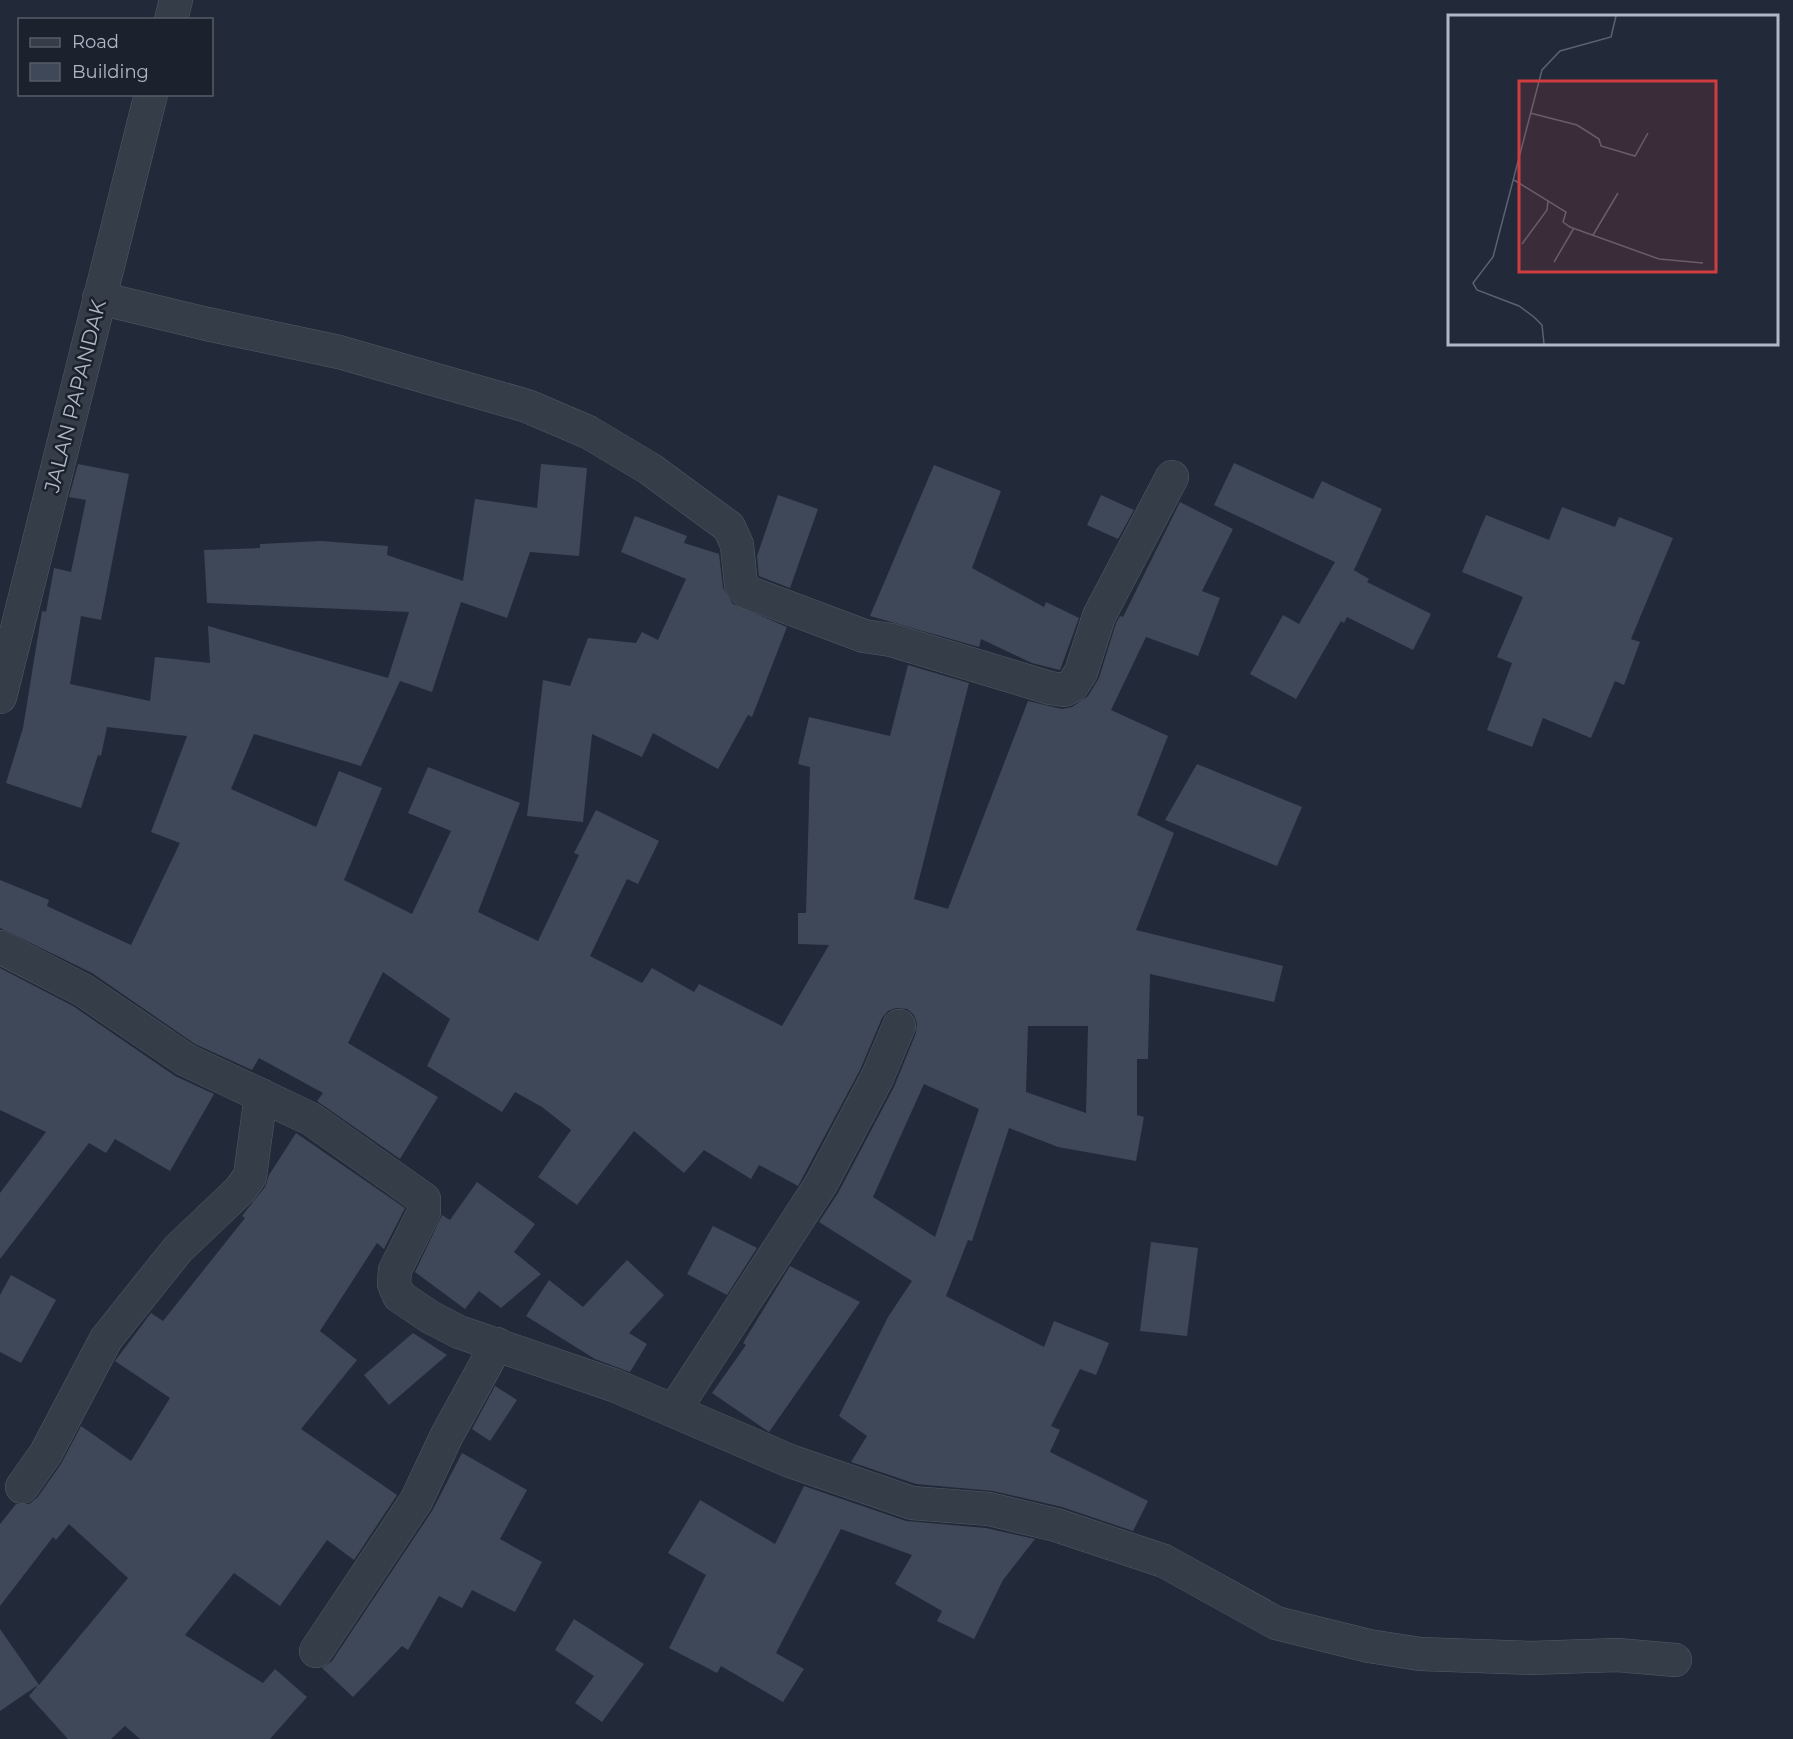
<svg xmlns="http://www.w3.org/2000/svg" width="1793" height="1739" viewBox="0 0 1793 1739" font-family="Montserrat,sans-serif">
	<style>
		.building { fill: #3e4858; fill-rule: evenodd }
		.lines { fill: none; stroke-linecap: round; stroke-linejoin: round }
		.street-casing { stroke: #535a67; stroke-width: 34 }
		.street { stroke: #353d49; stroke-width: 33 }
		.labels { text-anchor: middle; dominant-baseline: central; stroke-width: 5; stroke-linejoin: round; paint-order: stroke }
		.street-label { font-size: 21px; fill: #b0b7c5; stroke: #1b222e }
		.inset-road { fill: none; stroke: #5b6271; stroke-width: 1.5 }
		.view { fill: #d03d40; fill-opacity: 0.15; stroke: #d03d40; stroke-width: 3 }
		.inset-edge { fill: none; stroke: #b0b7c5; stroke-width: 3 }
	</style>
	<rect width="100%" height="100%" fill="#222a39"/>
	<g class="building">
		<path d="M 1234,463 L 1313,499 L 1322,481 L 1382,509 L 1354,570 L 1352,569 L 1369,579 L 1367,582 L 1431,614 L 1413,650 L 1347,617 L 1344,623 L 1341,621 L 1296,699 L 1250,674 L 1283,615 L 1299,624 L 1335,562 L 1214,505 Z"/>
		<path d="M 78,464 L 129,474 L 101,620 L 81,616 L 70,684 L 150,701 L 155,657 L 210,663 L 208,626 L 388,678 L 409,612 L 207,603 L 204,550 L 260,548 L 260,544 L 321,541 L 388,546 L 387,555 L 463,581 L 475,499 L 537,508 L 541,464 L 587,468 L 579,556 L 530,552 L 507,618 L 461,602 L 432,692 L 400,681 L 361,766 L 254,734 L 231,789 L 316,827 L 339,771 L 382,788 L 344,880 L 412,914 L 451,831 L 408,813 L 428,767 L 520,803 L 478,912 L 538,941 L 579,855 L 574,853 L 596,810 L 659,841 L 638,884 L 627,879 L 590,956 L 642,983 L 652,968 L 694,992 L 699,984 L 782,1026 L 829,945 L 798,944 L 798,913 L 806,913 L 810,767 L 798,764 L 809,717 L 890,736 L 908,665 L 969,683 L 914,899 L 948,909 L 1028,701 L 1062,709 L 1072,707 L 1088,696 L 1099,678 L 1116,623 L 1120,616 L 1123,617 L 1180,502 L 1233,529 L 1202,591 L 1220,598 L 1198,656 L 1146,637 L 1111,710 L 1168,736 L 1137,815 L 1174,833 L 1136,930 L 1283,966 L 1274,1002 L 1150,974 L 1148,1059 L 1137,1059 L 1137,1115 L 1144,1117 L 1136,1161 L 1058,1147 L 1009,1128 L 972,1241 L 968,1240 L 946,1296 L 1044,1347 L 1054,1321 L 1109,1343 L 1096,1375 L 1080,1369 L 1051,1426 L 1060,1430 L 1050,1452 L 1148,1501 L 1133,1531 L 1062,1507 L 993,1491 L 916,1484 L 851,1462 L 867,1436 L 839,1416 L 888,1317 L 912,1281 L 819,1222 L 838,1193 L 894,1087 L 916,1033 L 917,1023 L 914,1015 L 907,1009 L 896,1008 L 888,1011 L 882,1018 L 860,1070 L 798,1186 L 759,1165 L 751,1179 L 704,1150 L 684,1173 L 634,1131 L 577,1205 L 538,1177 L 571,1130 L 542,1107 L 515,1092 L 502,1112 L 427,1066 L 450,1019 L 383,972 L 348,1043 L 438,1097 L 400,1159 L 317,1101 L 323,1093 L 259,1058 L 252,1070 L 195,1044 L 92,973 L 0,928 L 0,880 L 49,900 L 47,906 L 131,945 L 180,843 L 151,832 L 187,736 L 107,727 L 101,756 L 98,755 L 81,808 L 6,783 L 23,728 L 42,611 L 46,612 L 54,568 L 71,572 L 86,500 L 69,497 ZM 1028,1026 L 1088,1026 L 1086,1113 L 1026,1092 ZM 924,1084 L 979,1109 L 935,1237 L 873,1197 Z"/>
		<path d="M 934,465 L 1001,491 L 972,568 L 1044,607 L 1046,602 L 1079,618 L 1060,670 L 1032,663 L 981,639 L 979,647 L 870,616 Z"/>
		<path d="M 778,495 L 818,509 L 790,588 L 759,576 L 757,556 Z"/>
		<path d="M 1101,495 L 1134,510 L 1118,539 L 1087,525 Z"/>
		<path d="M 1562,507 L 1615,527 L 1619,517 L 1673,538 L 1631,639 L 1640,642 L 1624,685 L 1615,681 L 1591,738 L 1543,718 L 1532,747 L 1487,730 L 1512,663 L 1497,657 L 1523,597 L 1462,572 L 1486,515 L 1549,540 Z"/>
		<path d="M 635,516 L 687,536 L 684,543 L 719,554 L 723,588 L 733,604 L 787,627 L 752,717 L 748,715 L 718,769 L 653,733 L 642,757 L 592,734 L 583,822 L 527,816 L 543,680 L 570,686 L 588,638 L 636,643 L 642,632 L 658,640 L 686,579 L 621,552 Z"/>
		<path d="M 1197,764 L 1302,807 L 1277,866 L 1165,820 Z"/>
		<path d="M 0,968 L 73,1006 L 175,1076 L 214,1094 L 170,1171 L 115,1139 L 106,1153 L 89,1143 L 0,1259 L 0,1193 L 46,1132 L 0,1110 Z"/>
		<path d="M 296,1133 L 405,1208 L 384,1249 L 377,1243 L 320,1331 L 357,1360 L 301,1429 L 397,1495 L 354,1560 L 327,1540 L 280,1606 L 234,1573 L 185,1635 L 263,1683 L 275,1669 L 307,1697 L 270,1739 L 140,1739 L 125,1726 L 111,1739 L 68,1739 L 29,1696 L 38,1685 L 0,1711 L 0,1629 L 39,1685 L 128,1578 L 69,1524 L 56,1540 L 53,1537 L 0,1606 L 0,1524 L 16,1504 L 29,1504 L 37,1498 L 61,1464 L 81,1426 L 131,1461 L 170,1398 L 115,1361 L 151,1313 L 163,1321 L 245,1218 L 242,1216 L 265,1187 L 269,1175 Z"/>
		<path d="M 477,1182 L 535,1224 L 514,1252 L 541,1274 L 501,1308 L 479,1291 L 465,1309 L 415,1272 L 442,1215 L 450,1220 Z"/>
		<path d="M 713,1226 L 757,1248 L 727,1295 L 687,1274 Z"/>
		<path d="M 1151,1242 L 1198,1248 L 1187,1336 L 1140,1331 Z"/>
		<path d="M 627,1260 L 664,1295 L 629,1333 L 647,1344 L 630,1372 L 595,1359 L 526,1316 L 549,1280 L 583,1307 Z"/>
		<path d="M 790,1266 L 860,1302 L 769,1432 L 712,1393 L 746,1345 L 743,1343 Z"/>
		<path d="M 11,1275 L 56,1300 L 21,1363 L 0,1352 L 0,1295 Z"/>
		<path d="M 413,1333 L 447,1355 L 389,1405 L 364,1375 Z"/>
		<path d="M 495,1386 L 517,1400 L 490,1441 L 472,1429 Z"/>
		<path d="M 462,1453 L 527,1490 L 500,1539 L 542,1562 L 515,1612 L 472,1590 L 462,1608 L 439,1596 L 408,1650 L 402,1646 L 353,1697 L 322,1668 L 332,1661 L 432,1511 Z"/>
		<path d="M 804,1486 L 906,1521 L 986,1528 L 1035,1539 L 1003,1580 L 974,1639 L 937,1621 L 942,1611 L 895,1584 L 912,1555 L 841,1529 L 776,1653 L 804,1669 L 783,1702 L 721,1666 L 717,1673 L 669,1648 L 706,1575 L 668,1553 L 700,1500 L 775,1544 Z"/>
		<path d="M 574,1619 L 644,1664 L 602,1722 L 575,1703 L 594,1676 L 555,1650 Z"/>
	</g>
	<g class="lines">
		<g class="street-casing">
			<g id="street">
				<path d="M 171,20 L 176,0"/>
				<path d="M 99,298 L 207,324 L 339,352 L 527,406 L 588,432 L 650,469 L 729,527 L 737,545 L 741,585 L 747,592 L 864,636 L 891,640 L 1050,688 L 1064,690 L 1072,686 L 1081,672 L 1099,616 L 1172,477"/>
				<path d="M 0,697 L 151,94"/>
				<path d="M 0,947 L 83,990 L 186,1060 L 311,1119 L 424,1199 L 424,1212 L 395,1270 L 394,1284 L 399,1296 L 430,1317 L 459,1332 L 616,1386 L 790,1461 L 912,1503 L 989,1509 L 1056,1525 L 1164,1561 L 1276,1623 L 1369,1646 L 1420,1654 L 1531,1658 L 1617,1655 L 1675,1660"/>
				<path d="M 675,1409 L 821,1184 L 877,1078 L 899,1026"/>
				<path d="M 22,1487 L 46,1453 L 106,1339 L 178,1249 L 240,1190 L 250,1176 L 261,1095"/>
				<path d="M 316,1651 L 416,1501 L 446,1437 L 497,1344"/>
			</g>
		</g>
		<use href="#street" class="street"/>
	</g>
	<g class="labels">
		<g class="street-label">
			<text transform="translate(75 396) rotate(-76)">JALAN PAPANDAK</text>
		</g>
	</g>
	<g transform="translate(1448 15)">
		<rect width="330" height="330" fill="#222a39"/>
		<path class="inset-road" d="M 82,98 L 129,110 L 151,124 L 153,131 L 187,141 L 200,118M 66,165 L 118,197 L 115,207 L 122,212 L 211,244 L 255,248M 145,220 L 170,178M 74,229 L 99,195 L 100,186M 106,247 L 126,213M 96,329 L 94,310 L 86,302 L 71,291 L 29,275 L 25,268 L 45,242 L 94,55 L 112,36 L 163,22 L 168,1"/>
		<path class="view" d="M 71,66 L 268,66 L 268,257 L 71,257 Z"/>
		<rect width="330" height="330" class="inset-edge"/>
	</g>
	<rect x="18" y="18" width="195" height="78" fill="#1b222e" stroke="#575e6a" stroke-width="1.5"/>
	<rect x="30" y="38" width="30" height="9" fill="#353d49" stroke="#575e6a" stroke-width="1.5"/>
	<text x="72" y="48" font-size="18" fill="#b0b7c5">Road</text>
	<rect x="30" y="63" width="30" height="18" fill="#3e4858" stroke="#575e6a" stroke-width="1.5"/>
	<text x="72" y="78" font-size="18" fill="#b0b7c5">Building</text>
</svg>
